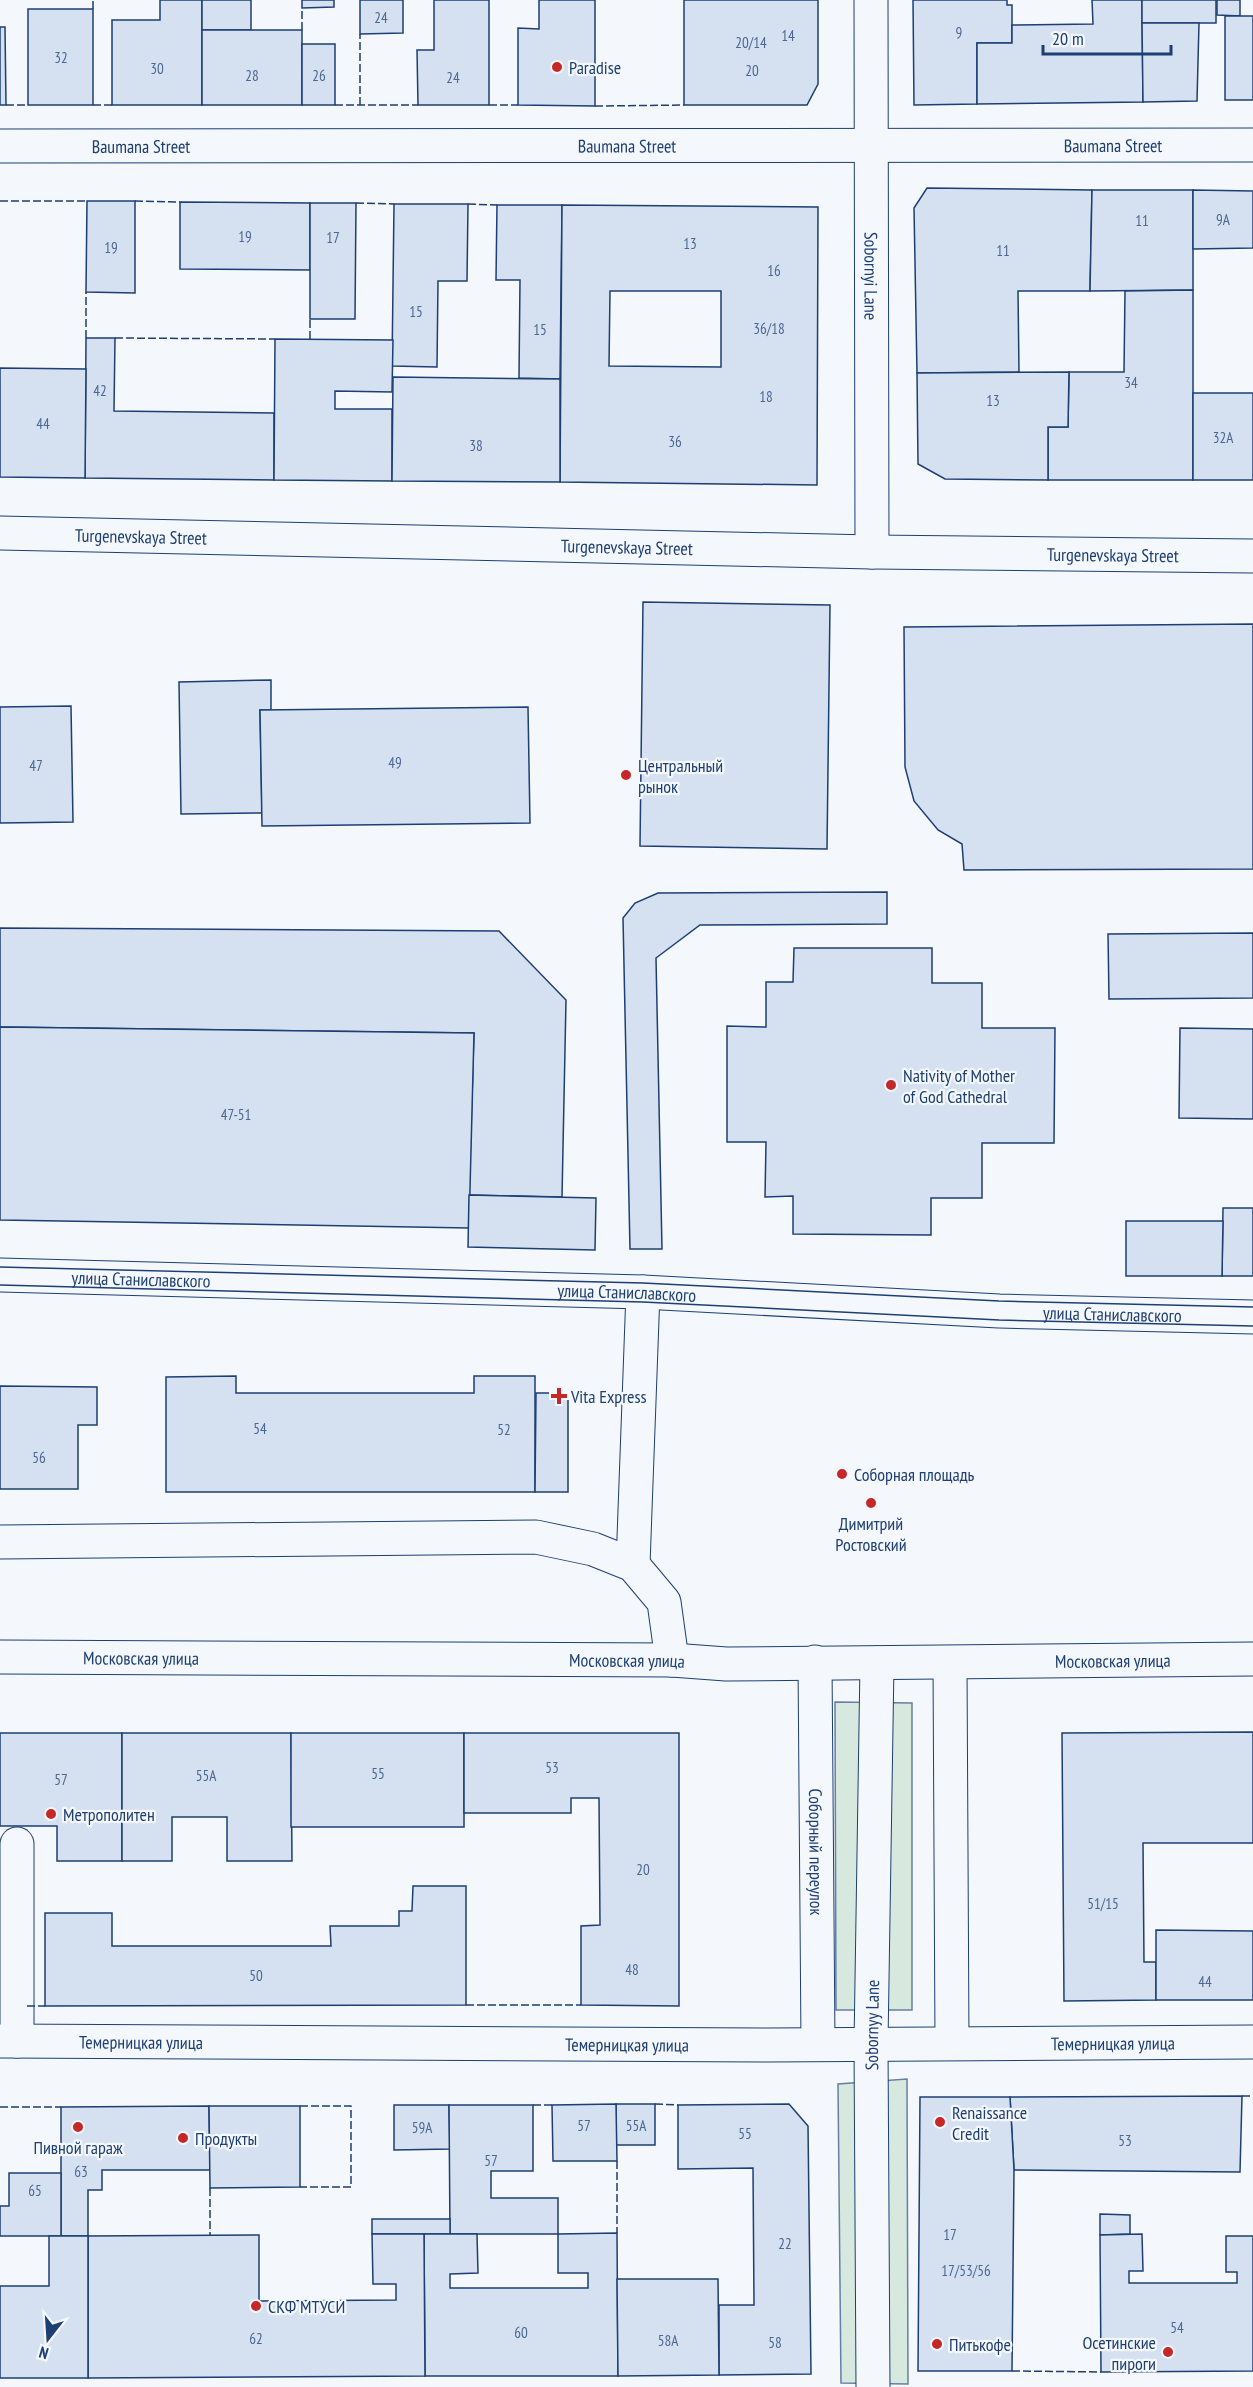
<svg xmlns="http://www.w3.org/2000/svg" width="1253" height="2387" viewBox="0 0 1253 2387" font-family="'PT Sans Narrow',sans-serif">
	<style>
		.green { fill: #d7e8df; stroke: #687fa3; stroke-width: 1.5 }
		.building { fill: #d5e0f0; stroke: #1d3f73; stroke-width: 1.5; fill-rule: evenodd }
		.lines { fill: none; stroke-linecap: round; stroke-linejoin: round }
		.minor-casing { stroke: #1d3f73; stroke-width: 35 }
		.minor { stroke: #f4f7fb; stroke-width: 33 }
		.tram { stroke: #1d3f73; stroke-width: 1.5 }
		.fence { stroke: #1d3f73; stroke-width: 1.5; stroke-dasharray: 8 3; stroke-linecap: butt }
		.poi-dot { fill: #c62828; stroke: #f4f7fb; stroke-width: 2 }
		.labels { text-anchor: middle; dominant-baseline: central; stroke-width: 4.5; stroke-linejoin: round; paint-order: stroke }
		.number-label { font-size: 15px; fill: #4b6792 }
		.poi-label { font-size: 18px; fill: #1d3f73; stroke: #f4f7fb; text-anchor: start }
		.street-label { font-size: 18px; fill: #1d3f73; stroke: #f4f7fb }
	</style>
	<rect width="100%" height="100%" fill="#f4f7fb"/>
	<g class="green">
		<path d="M 835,1702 L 912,1703 L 912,2010 L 836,2010 Z"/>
		<path d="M 907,2079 L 908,2384 L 841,2383 L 838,2084 Z"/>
	</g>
	<g class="building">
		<path d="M 160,0 L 202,0 L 202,105 L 112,105 L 112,20 L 160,20 Z"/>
		<rect x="202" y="0" width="49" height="30"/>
		<path d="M 302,0 L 334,0 L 334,7 L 302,8 Z"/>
		<path d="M 360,0 L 403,0 L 403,33 L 360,34 Z"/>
		<path d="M 434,0 L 489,0 L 489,105 L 418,105 L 417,50 L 434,50 Z"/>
		<path d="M 539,0 L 595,0 L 595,106 L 518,105 L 518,28 L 539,29 Z"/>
		<path d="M 684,0 L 818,0 L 818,84 L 807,105 L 684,105 Z"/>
		<path d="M 913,0 L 1007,0 L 1007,5 L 1012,5 L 1012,43 L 977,43 L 977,104 L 914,105 Z"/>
		<path d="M 1092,0 L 1142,0 L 1143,102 L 977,104 L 977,43 L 1012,43 L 1012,25 L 1093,24 Z"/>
		<rect x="1142" y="0" width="74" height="23"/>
		<path d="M 1217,0 L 1240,0 L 1240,16 L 1217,15 Z"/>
		<rect x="28" y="9" width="65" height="96"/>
		<rect x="1225" y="16" width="28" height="84"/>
		<path d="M 1142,23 L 1199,23 L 1197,101 L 1143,102 Z"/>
		<path d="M 0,27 L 5,27 L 6,105 L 0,105 Z"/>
		<rect x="202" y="30" width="100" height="75"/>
		<rect x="302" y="44" width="33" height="61"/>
		<path d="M 927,188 L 1092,190 L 1090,291 L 1018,291 L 1019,372 L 917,373 L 914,208 Z"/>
		<path d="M 1092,190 L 1193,190 L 1193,290 L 1090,291 Z"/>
		<path d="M 1193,190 L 1253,191 L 1253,248 L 1193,249 Z"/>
		<path d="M 87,201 L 135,201 L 135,293 L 86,292 Z"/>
		<path d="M 180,202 L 310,203 L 310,270 L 180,269 Z"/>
		<path d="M 310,203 L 356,203 L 355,319 L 310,319 Z"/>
		<path d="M 394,204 L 468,204 L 467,281 L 438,281 L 437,367 L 392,366 Z"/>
		<path d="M 497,205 L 562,205 L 560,379 L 519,378 L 520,280 L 496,280 Z"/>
		<path d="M 562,205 L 818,207 L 817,485 L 560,482 ZM 610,291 L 721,291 L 721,367 L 609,366 Z"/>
		<path d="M 1193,290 L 1193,480 L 1048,480 L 1048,427 L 1068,427 L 1069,372 L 1124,372 L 1125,291 Z"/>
		<path d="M 86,338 L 115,338 L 114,411 L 274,413 L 274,480 L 85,478 Z"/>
		<path d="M 275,339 L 393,340 L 392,392 L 335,391 L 335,409 L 392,409 L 392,481 L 274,480 Z"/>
		<path d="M 0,368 L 86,369 L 85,478 L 0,477 Z"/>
		<path d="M 1069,372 L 1068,427 L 1048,427 L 1048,480 L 945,479 L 918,464 L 917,373 Z"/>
		<path d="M 393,377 L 560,379 L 560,482 L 392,481 Z"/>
		<rect x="1193" y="393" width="60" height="87"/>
		<path d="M 643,602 L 830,605 L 827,849 L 640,846 Z"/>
		<path d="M 1253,624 L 1253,869 L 964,870 L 962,844 L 938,830 L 914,801 L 905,767 L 904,627 Z"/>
		<path d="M 271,680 L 271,710 L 260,710 L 262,813 L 181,814 L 179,682 Z"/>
		<path d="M 71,706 L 73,822 L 0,823 L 0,707 Z"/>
		<path d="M 528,707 L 530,823 L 262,826 L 260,710 Z"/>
		<path d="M 887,892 L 887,924 L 700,925 L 656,958 L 662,1249 L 630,1249 L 623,918 L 635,903 L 658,893 Z"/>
		<path d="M 0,928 L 499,931 L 566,1000 L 562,1197 L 469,1195 L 474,1033 L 0,1027 Z"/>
		<path d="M 1253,933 L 1253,998 L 1109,999 L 1108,934 Z"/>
		<path d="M 794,948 L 932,948 L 932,983 L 982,983 L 982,1028 L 1055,1028 L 1054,1143 L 982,1143 L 982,1198 L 931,1198 L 931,1235 L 793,1234 L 793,1196 L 765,1197 L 766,1142 L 727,1142 L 727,1026 L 766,1027 L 766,982 L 793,982 Z"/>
		<path d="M 0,1027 L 474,1033 L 469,1228 L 0,1220 Z"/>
		<path d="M 1180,1028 L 1253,1029 L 1253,1119 L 1179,1118 Z"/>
		<path d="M 469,1195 L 596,1198 L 595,1250 L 468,1247 Z"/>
		<path d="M 1223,1208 L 1253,1208 L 1253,1276 L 1222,1276 Z"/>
		<path d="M 1126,1221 L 1223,1221 L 1222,1276 L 1126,1276 Z"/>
		<path d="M 236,1376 L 236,1393 L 474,1393 L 474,1376 L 535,1376 L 535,1492 L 166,1492 L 166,1377 Z"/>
		<path d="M 0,1386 L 97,1387 L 97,1425 L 78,1425 L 78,1489 L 0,1489 Z"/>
		<path d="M 536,1393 L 568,1393 L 568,1492 L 535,1492 Z"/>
		<path d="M 1253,1732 L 1253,1843 L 1143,1843 L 1144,1962 L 1156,1962 L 1156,2000 L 1064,2001 L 1062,1733 Z"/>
		<path d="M 0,1733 L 122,1733 L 122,1861 L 57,1861 L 57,1826 L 0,1826 Z"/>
		<path d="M 122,1733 L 291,1733 L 292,1861 L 227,1861 L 227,1817 L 172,1817 L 172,1861 L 122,1861 Z"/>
		<rect x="291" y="1733" width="173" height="94"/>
		<path d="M 464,1733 L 679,1733 L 679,2006 L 581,2005 L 581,1926 L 600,1925 L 599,1798 L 571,1798 L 571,1813 L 464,1813 Z"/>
		<path d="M 413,1886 L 466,1886 L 466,2005 L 45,2006 L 45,1913 L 112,1913 L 112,1946 L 331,1946 L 330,1926 L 399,1926 L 399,1911 L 412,1911 Z"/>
		<path d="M 1156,1930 L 1253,1931 L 1253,2000 L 1156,2000 Z"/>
		<path d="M 1242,2096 L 1240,2172 L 1014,2170 L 1010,2097 Z"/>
		<path d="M 920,2097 L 1010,2097 L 1014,2170 L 1012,2371 L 918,2371 Z"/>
		<rect x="616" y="2104" width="39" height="41"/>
		<path d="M 616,2104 L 617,2161 L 553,2161 L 552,2105 Z"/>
		<path d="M 789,2104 L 808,2126 L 811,2374 L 719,2375 L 719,2305 L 754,2305 L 753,2168 L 678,2169 L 678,2105 Z"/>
		<path d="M 394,2105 L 449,2105 L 450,2149 L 394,2150 Z"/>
		<path d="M 449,2105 L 533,2105 L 533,2171 L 491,2171 L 491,2198 L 558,2198 L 558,2234 L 450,2234 Z"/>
		<path d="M 209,2106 L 210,2170 L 102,2170 L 102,2190 L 88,2190 L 88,2236 L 61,2236 L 61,2107 Z"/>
		<path d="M 209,2106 L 300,2106 L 300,2187 L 210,2188 Z"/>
		<path d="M 9,2173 L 61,2173 L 61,2236 L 0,2236 L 0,2206 L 9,2206 Z"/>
		<path d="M 1100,2214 L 1130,2215 L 1130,2234 L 1100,2235 Z"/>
		<rect x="372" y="2219" width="78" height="15"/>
		<path d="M 617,2233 L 618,2376 L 425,2376 L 424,2234 L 477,2234 L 478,2273 L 450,2274 L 450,2288 L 588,2288 L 588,2273 L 558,2273 L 558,2234 Z"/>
		<path d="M 372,2234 L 424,2234 L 425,2376 L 88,2378 L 88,2236 L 259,2235 L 259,2301 L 396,2300 L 396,2284 L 373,2284 Z"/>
		<path d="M 1142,2234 L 1143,2271 L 1129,2271 L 1129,2283 L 1237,2283 L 1237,2272 L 1226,2272 L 1226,2236 L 1253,2236 L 1253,2371 L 1101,2372 L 1100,2235 Z"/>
		<path d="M 49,2236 L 88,2236 L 88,2378 L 0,2378 L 0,2286 L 49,2286 Z"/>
		<path d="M 617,2279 L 718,2279 L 719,2375 L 618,2376 Z"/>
	</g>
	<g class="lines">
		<g class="minor-casing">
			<g id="minor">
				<path id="s1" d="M 871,0 L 872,552"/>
				<path id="s2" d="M 0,146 L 1253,145"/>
				<path id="s3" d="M 0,533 L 872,552 L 1253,556"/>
				<path id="s4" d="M 0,1275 L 643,1292 L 999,1311 L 1253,1317"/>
				<path d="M 0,1542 L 536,1537 L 593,1549 L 633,1565 L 664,1602 L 672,1660"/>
				<path d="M 633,1565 L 643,1292"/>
				<path id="s5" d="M 0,1657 L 672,1660 L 726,1664 L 1253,1659"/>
				<path id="s6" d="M 815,1662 L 818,2044"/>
				<path d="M 950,1663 L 952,2043"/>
				<path d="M 17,1844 L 17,2041"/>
				<path id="s7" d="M 0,2041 L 768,2045 L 1253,2042"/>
				<path id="s8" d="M 873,2387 L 871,2044 L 877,1663"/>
			</g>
		</g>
		<use href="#minor" class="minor"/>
		<g class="tram">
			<path d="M 0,1267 L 643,1283 L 999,1301 L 1253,1307"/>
			<path d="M 0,1285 L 643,1302 L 999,1320 L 1253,1326"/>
		</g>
		<g class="fence">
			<path d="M 93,9 L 93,0"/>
			<path d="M 302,30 L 302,8"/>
			<path d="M 6,105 L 28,105"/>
			<path d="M 93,105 L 112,105"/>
			<path d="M 335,105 L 418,105"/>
			<path d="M 360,105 L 360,34"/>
			<path d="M 489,105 L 518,105"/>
			<path d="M 595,106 L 684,105"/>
			<path d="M 0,201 L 87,201"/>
			<path d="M 135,201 L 180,202"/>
			<path d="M 356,203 L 394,204"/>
			<path d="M 468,204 L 497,205"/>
			<path d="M 86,338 L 86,292"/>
			<path d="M 115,338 L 275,339"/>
			<path d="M 310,339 L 310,319"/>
			<path d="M 466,2005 L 581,2005"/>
			<path d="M 27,2006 L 45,2006"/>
			<path d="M 1242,2096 L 1253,2096"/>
			<path d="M 655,2104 L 678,2105"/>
			<path d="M 533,2105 L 552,2105"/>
			<path d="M 300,2106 L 351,2106 L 351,2187 L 300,2187"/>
			<path d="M 0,2107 L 61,2107"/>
			<path d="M 617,2161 L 617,2233"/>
			<path d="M 210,2188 L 210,2235"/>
			<path d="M 1012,2371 L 1101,2372"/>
		</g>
	</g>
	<g class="poi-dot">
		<circle cx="557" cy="67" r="6"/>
		<circle cx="626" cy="775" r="6"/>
		<circle cx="891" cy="1085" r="6"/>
		<path d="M556 1387h6v6h6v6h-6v6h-6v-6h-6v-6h6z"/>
		<circle cx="842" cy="1474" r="6"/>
		<circle cx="871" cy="1503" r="6"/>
		<circle cx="51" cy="1814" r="6"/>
		<circle cx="940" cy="2122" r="6"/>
		<circle cx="78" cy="2127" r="6"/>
		<circle cx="183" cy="2138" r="6"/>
		<circle cx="256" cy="2306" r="6"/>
		<circle cx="937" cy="2344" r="6"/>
		<circle cx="1168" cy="2352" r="6"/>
	</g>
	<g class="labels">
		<g class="number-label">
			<text x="381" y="17">24</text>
			<text x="959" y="32">9</text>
			<text x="788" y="35">14</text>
			<text x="751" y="42">20/14</text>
			<text x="61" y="57">32</text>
			<text x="157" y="68">30</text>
			<text x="752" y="70">20</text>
			<text x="252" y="75">28</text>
			<text x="319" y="75">26</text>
			<text x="453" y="77">24</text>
			<text x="1223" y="219">9А</text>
			<text x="1142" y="220">11</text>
			<text x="245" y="236">19</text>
			<text x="333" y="237">17</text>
			<text x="690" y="243">13</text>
			<text x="111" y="247">19</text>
			<text x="1003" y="250">11</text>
			<text x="774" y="270">16</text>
			<text x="416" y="311">15</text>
			<text x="769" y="328">36/18</text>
			<text x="540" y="329">15</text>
			<text x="1131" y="382">34</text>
			<text x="100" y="390">42</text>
			<text x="766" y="396">18</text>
			<text x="993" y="400">13</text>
			<text x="43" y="423">44</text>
			<text x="1223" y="437">32А</text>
			<text x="675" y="441">36</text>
			<text x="476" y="445">38</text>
			<text x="395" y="762">49</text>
			<text x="36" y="765">47</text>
			<text x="236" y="1114">47-51</text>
			<text x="260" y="1428">54</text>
			<text x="504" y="1429">52</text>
			<text x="39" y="1457">56</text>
			<text x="552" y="1767">53</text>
			<text x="378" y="1773">55</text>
			<text x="206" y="1775">55А</text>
			<text x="61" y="1779">57</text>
			<text x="643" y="1869">20</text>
			<text x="1103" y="1903">51/15</text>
			<text x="632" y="1969">48</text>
			<text x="256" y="1975">50</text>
			<text x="1205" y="1981">44</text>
			<text x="584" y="2125">57</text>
			<text x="636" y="2125">55А</text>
			<text x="422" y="2127">59А</text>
			<text x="745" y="2133">55</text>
			<text x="1125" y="2140">53</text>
			<text x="491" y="2160">57</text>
			<text x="81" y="2171">63</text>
			<text x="35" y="2190">65</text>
			<text x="950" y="2234">17</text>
			<text x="785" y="2243">22</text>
			<text x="966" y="2270">17/53/56</text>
			<text x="1177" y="2327">54</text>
			<text x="521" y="2332">60</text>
			<text x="256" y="2338">62</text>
			<text x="668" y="2340">58А</text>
			<text x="775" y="2342">58</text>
		</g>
		<g class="poi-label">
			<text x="569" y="67">Paradise</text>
			<text x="638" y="765">Центральный<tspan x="638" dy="21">рынок</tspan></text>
			<text x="903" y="1075">Nativity of Mother<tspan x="903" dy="21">of God Cathedral</tspan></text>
			<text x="571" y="1396">Vita Express</text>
			<text x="854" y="1474">Соборная площадь</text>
			<text x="871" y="1523" text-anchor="middle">Димитрий<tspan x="871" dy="21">Ростовский</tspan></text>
			<text x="63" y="1814">Метрополитен</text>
			<text x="952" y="2112">Renaissance<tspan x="952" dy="21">Credit</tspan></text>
			<text x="195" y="2138">Продукты</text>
			<text x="78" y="2147" text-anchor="middle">Пивной гараж</text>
			<text x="268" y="2306">СКФ МТУСИ</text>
			<text x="1156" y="2342" text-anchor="end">Осетинские<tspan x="1156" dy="21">пироги</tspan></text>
			<text x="949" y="2344">Питькофе</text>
		</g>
		<g class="street-label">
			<text stroke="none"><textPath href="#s2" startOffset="627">Baumana Street</textPath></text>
			<text stroke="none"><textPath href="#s2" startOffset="141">Baumana Street</textPath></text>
			<text stroke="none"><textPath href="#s2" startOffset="1113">Baumana Street</textPath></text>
			<text stroke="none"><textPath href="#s1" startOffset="276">Sobornyi Lane</textPath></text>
			<text stroke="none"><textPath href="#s3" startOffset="141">Turgenevskaya Street</textPath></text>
			<text stroke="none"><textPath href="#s3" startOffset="627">Turgenevskaya Street</textPath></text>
			<text stroke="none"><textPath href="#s3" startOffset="1113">Turgenevskaya Street</textPath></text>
			<text stroke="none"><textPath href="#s4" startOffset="141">улица Станиславского</textPath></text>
			<text stroke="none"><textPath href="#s4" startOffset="627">улица Станиславского</textPath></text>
			<text stroke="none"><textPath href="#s4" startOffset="1113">улица Станиславского</textPath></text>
			<text stroke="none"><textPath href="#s5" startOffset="141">Московская улица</textPath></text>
			<text stroke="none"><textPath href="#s5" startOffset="1113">Московская улица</textPath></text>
			<text stroke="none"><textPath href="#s5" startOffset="627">Московская улица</textPath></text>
			<text stroke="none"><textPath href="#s6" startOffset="190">Соборный переулок</textPath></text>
			<text stroke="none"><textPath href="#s8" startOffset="362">Sobornyy Lane</textPath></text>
			<text stroke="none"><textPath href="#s7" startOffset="141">Темерницкая улица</textPath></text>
			<text stroke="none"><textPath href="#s7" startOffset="1113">Темерницкая улица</textPath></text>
			<text stroke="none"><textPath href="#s7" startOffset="627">Темерницкая улица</textPath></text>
		</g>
	</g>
	<g transform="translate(48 2339) rotate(197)" stroke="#f4f7fb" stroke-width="4.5" paint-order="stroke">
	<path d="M0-4.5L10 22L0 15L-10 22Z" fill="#1d3f73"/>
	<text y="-9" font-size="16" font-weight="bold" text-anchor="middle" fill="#1d3f73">N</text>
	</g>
	<path d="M1043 45v9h128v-9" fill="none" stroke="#1d3f73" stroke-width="3"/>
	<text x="1052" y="45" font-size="18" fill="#1d3f73" stroke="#f4f7fb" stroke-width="4.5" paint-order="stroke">20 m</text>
</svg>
